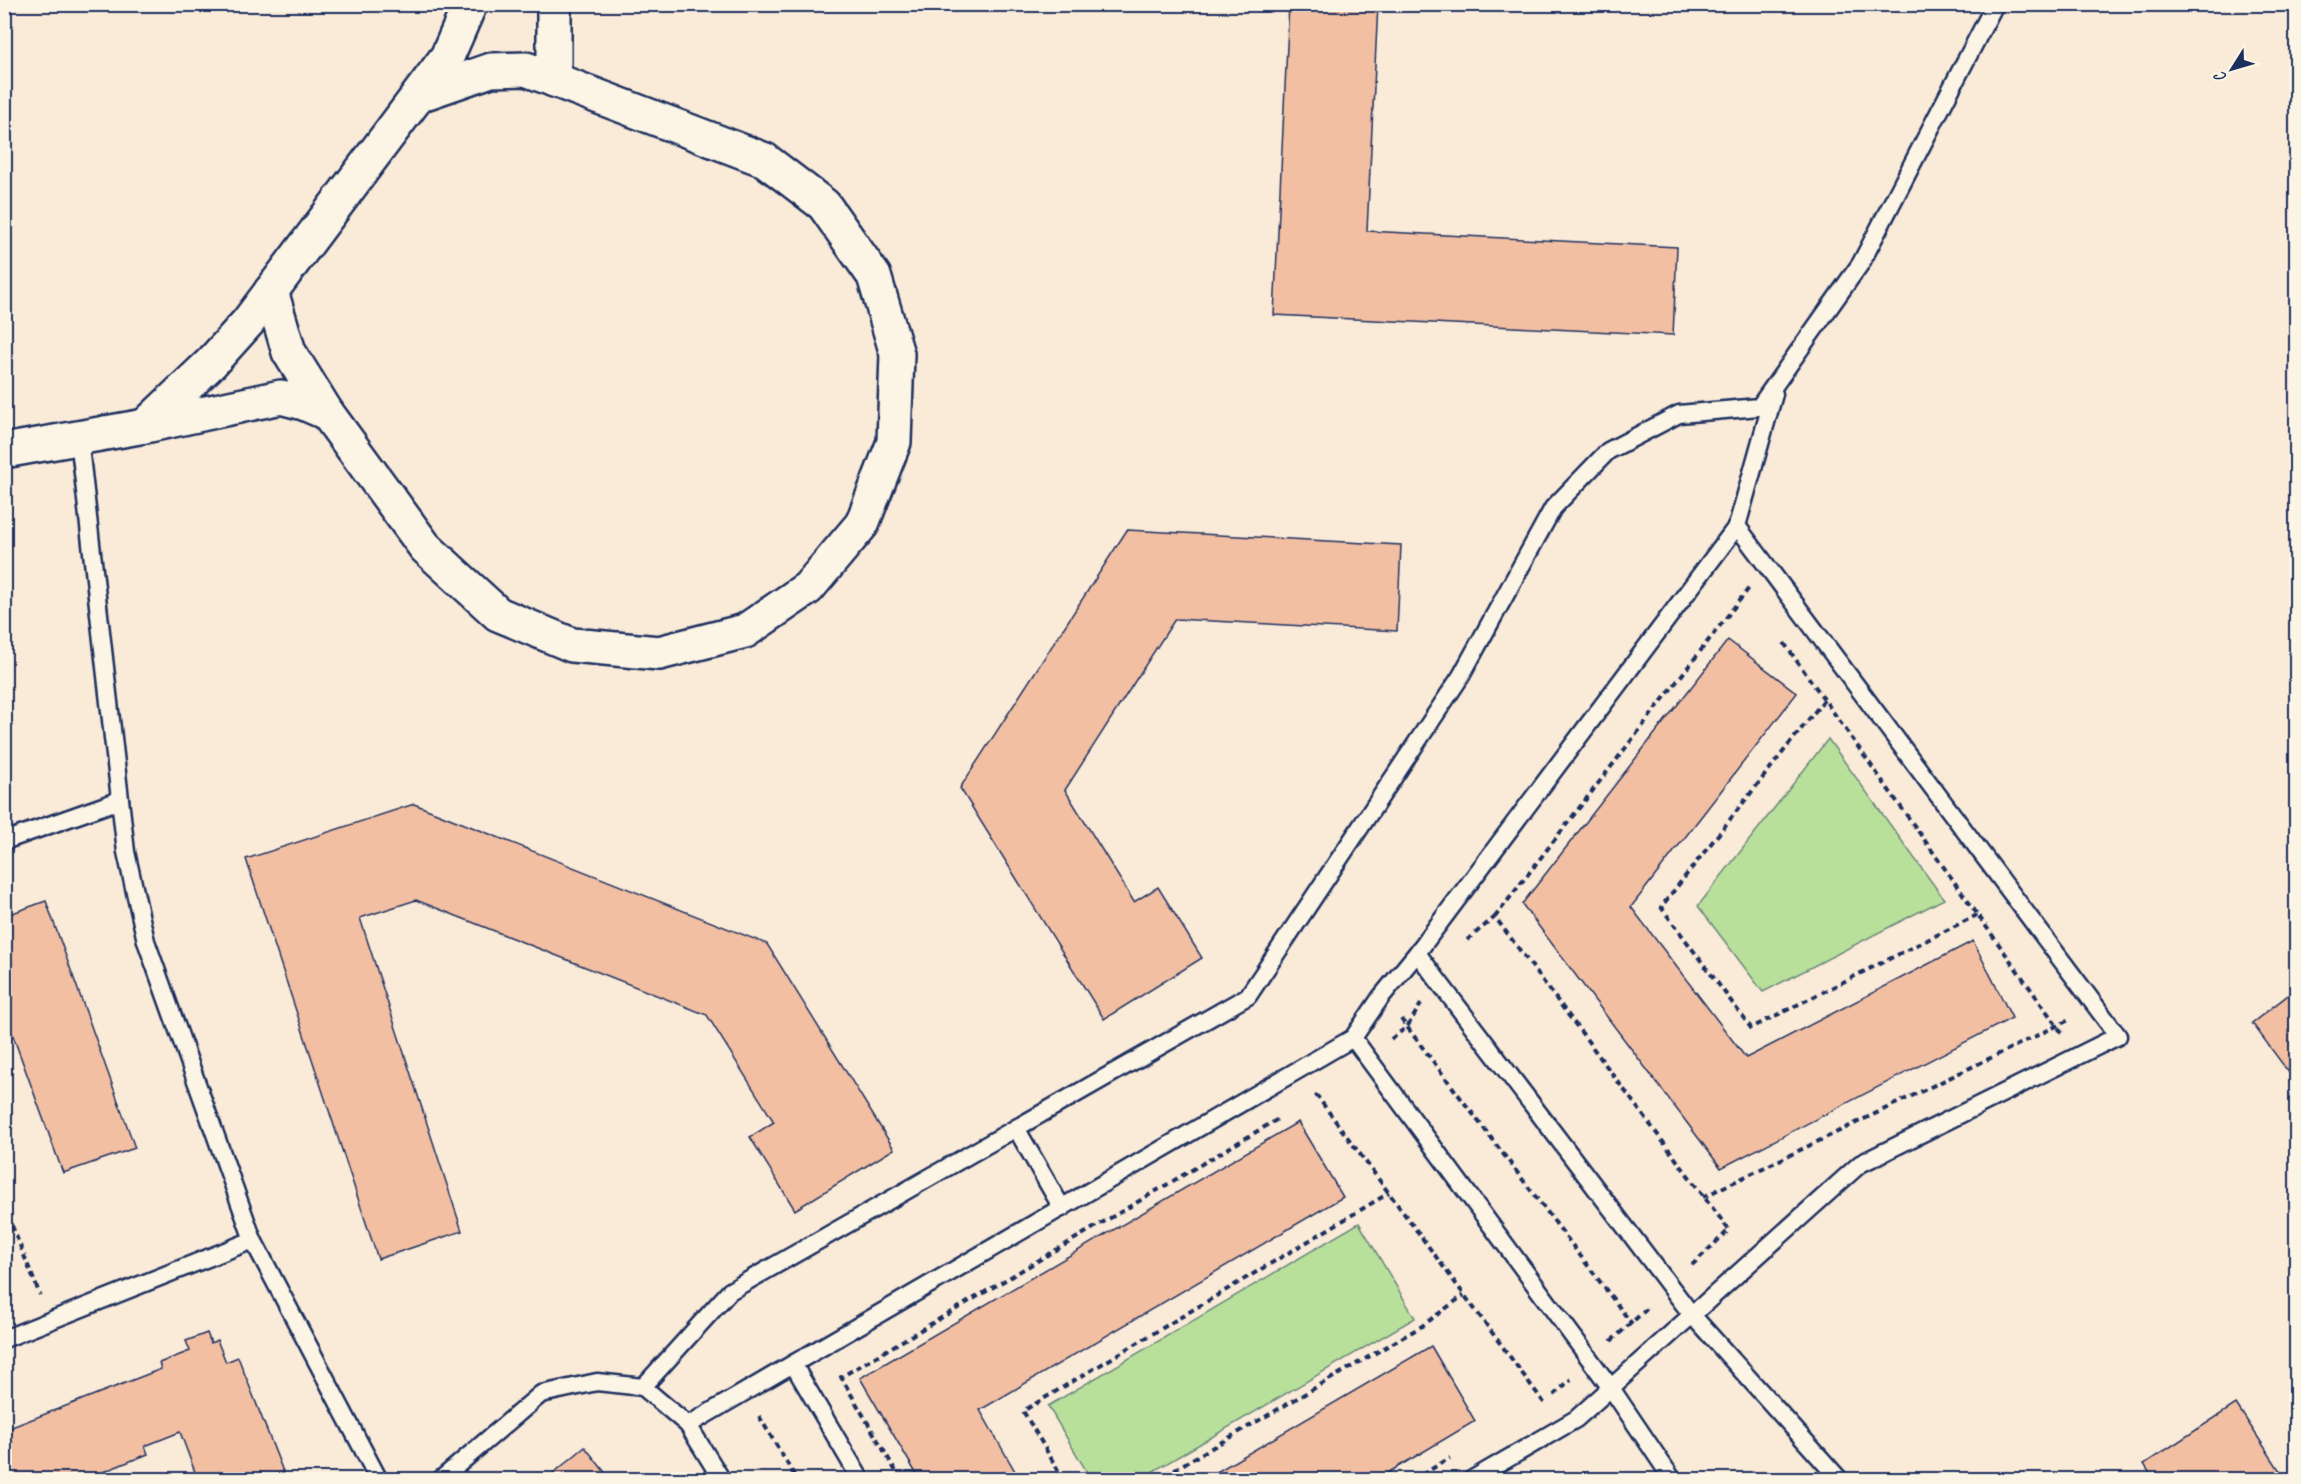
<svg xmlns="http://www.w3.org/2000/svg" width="2301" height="1484" viewBox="0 0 2301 1484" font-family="Caveat,sans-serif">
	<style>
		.green { fill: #b9e09b; stroke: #6a887c; stroke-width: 1.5 }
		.building { fill: #f2bfa3; stroke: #1b2f5e; stroke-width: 1.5 }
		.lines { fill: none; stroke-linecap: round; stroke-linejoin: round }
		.service-casing { stroke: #1b2f5e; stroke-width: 21 }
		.minor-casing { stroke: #1b2f5e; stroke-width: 38 }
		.path { stroke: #1b2f5e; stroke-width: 4; stroke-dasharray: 6 4.5; stroke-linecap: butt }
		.service { stroke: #fcf5e5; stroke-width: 16 }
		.minor { stroke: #fcf5e5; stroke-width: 33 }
	</style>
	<rect width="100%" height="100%" fill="#faead8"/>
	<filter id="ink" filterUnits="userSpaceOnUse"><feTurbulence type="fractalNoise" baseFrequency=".0167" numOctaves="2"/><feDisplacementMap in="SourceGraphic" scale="12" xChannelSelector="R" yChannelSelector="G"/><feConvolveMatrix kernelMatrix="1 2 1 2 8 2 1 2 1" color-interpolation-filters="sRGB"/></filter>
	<g filter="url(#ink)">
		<g class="green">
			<path d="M 1828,739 L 1944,899 L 1763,992 L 1698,906 Z"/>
			<path d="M 1359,1223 L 1415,1318 L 1140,1479 L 1091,1479 L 1048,1406 Z"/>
		</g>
		<g class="building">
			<path d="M 1289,4 L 1378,4 L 1367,231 L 1677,247 L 1673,335 L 1274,315 Z"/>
			<path d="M 1127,530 L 1401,545 L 1397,631 L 1175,619 L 1065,790 L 1134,902 L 1158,887 L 1202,958 L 1104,1019 L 960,788 Z"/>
			<path d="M 1728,640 L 1797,693 L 1631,907 L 1746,1058 L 1973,941 L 2012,1018 L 1721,1168 L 1522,904 Z"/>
			<path d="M 414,804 L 767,944 L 894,1149 L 795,1210 L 750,1137 L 774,1122 L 707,1015 L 416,900 L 360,918 L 462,1231 L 378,1259 L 246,859 Z"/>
			<path d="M 46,901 L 135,1148 L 63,1173 L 4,1011 L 4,916 Z"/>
			<path d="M 2296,989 L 2296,1082 L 2252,1023 Z"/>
			<path d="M 1298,1122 L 1343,1197 L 980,1410 L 1020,1480 L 920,1480 L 860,1378 Z"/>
			<path d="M 207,1333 L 211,1343 L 217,1340 L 226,1362 L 238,1357 L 286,1479 L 198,1480 L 180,1432 L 145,1446 L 148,1454 L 83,1480 L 4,1480 L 4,1430 L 161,1369 L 159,1363 L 190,1351 L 186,1341 Z"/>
			<path d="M 1431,1346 L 1475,1421 L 1376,1480 L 1203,1480 Z"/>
			<path d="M 2236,1404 L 2286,1480 L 2154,1480 L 2144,1464 Z"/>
			<path d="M 585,1447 L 611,1480 L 545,1480 Z"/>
		</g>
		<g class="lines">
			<g class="service-casing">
				<g id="service">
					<path d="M 79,438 L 126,852 L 146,941 L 253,1240 L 379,1480"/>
					<path d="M 1737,526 L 1774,394"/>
					<path d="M 4,841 L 120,800"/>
					<path d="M 1417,953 L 1692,1315 L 1840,1480"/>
					<path d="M 1353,1038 L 1611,1388 L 1673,1480"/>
					<path d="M 1016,1128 L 1062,1208"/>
					<path d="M 4,1339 L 253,1240"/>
					<path d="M 793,1364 L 861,1480"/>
					<path d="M 643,1387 L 730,1291 L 1248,996 L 1461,676 L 1553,508 L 1608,451 L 1679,414 L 1759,407 L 1861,263 L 1995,4"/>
					<path d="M 688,1425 L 1353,1038 L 1381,997 L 1417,953 L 1737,526 L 2118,1036 L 1860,1164 L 1576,1419 L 1471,1480"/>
					<path d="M 440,1480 L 541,1394 L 597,1382 L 643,1387 L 688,1425 L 722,1480"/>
				</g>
			</g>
			<g class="minor-casing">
				<g id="minor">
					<path d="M 554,4 L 554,80"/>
					<path d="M 271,291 L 289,352 L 327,413 L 425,547 L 498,614 L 572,645 L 659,653 L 745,631 L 808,588 L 862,524 L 894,442 L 897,354 L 874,276 L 824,205 L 765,160 L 526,69 L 491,70 L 419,95"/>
					<path d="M 145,426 L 212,362 L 248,322 L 447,57 L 470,4"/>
					<path d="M 4,451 L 145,426 L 281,397 L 304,403 L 327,413"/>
				</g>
			</g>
			<g class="path">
				<path d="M 1784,643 L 2062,1033"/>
				<path d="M 1824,700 L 1661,907 L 1751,1028 L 1977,915"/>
				<path d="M 1467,940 L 1495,917"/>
				<path d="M 1401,1019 L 1632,1324"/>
				<path d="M 1391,1039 L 1407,1027 L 1421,1004"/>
				<path d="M 1315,1097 L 1317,1096 L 1545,1404"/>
				<path d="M 1703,1197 L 2069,1020"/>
				<path d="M 4,1206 L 40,1295"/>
				<path d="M 1692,1265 L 1729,1230 L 1495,917 L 1749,588"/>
				<path d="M 1611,1341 L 1650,1306"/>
				<path d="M 1554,1395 L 1571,1379"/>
				<path d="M 759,1416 L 797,1480"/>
				<path d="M 901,1480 L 841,1377 L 1278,1119"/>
				<path d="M 1064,1480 L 1023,1411 L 1389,1193"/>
				<path d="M 1156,1480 L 1422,1326 L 1464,1295"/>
				<path d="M 1413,1480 L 1450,1458"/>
			</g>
			<use href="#service" class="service"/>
			<use href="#minor" class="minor"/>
		</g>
	</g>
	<rect width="2301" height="1484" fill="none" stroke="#fcf5e5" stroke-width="24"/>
	<rect x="12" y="12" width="2277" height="1460" fill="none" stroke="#1b2f5e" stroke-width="2" filter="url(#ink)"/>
	<g transform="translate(2232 69) rotate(233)" stroke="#fcf5e5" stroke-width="4.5" paint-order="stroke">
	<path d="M0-4.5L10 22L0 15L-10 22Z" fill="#1b2f5e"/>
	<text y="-9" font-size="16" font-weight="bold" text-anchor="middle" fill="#1b2f5e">С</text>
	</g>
</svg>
